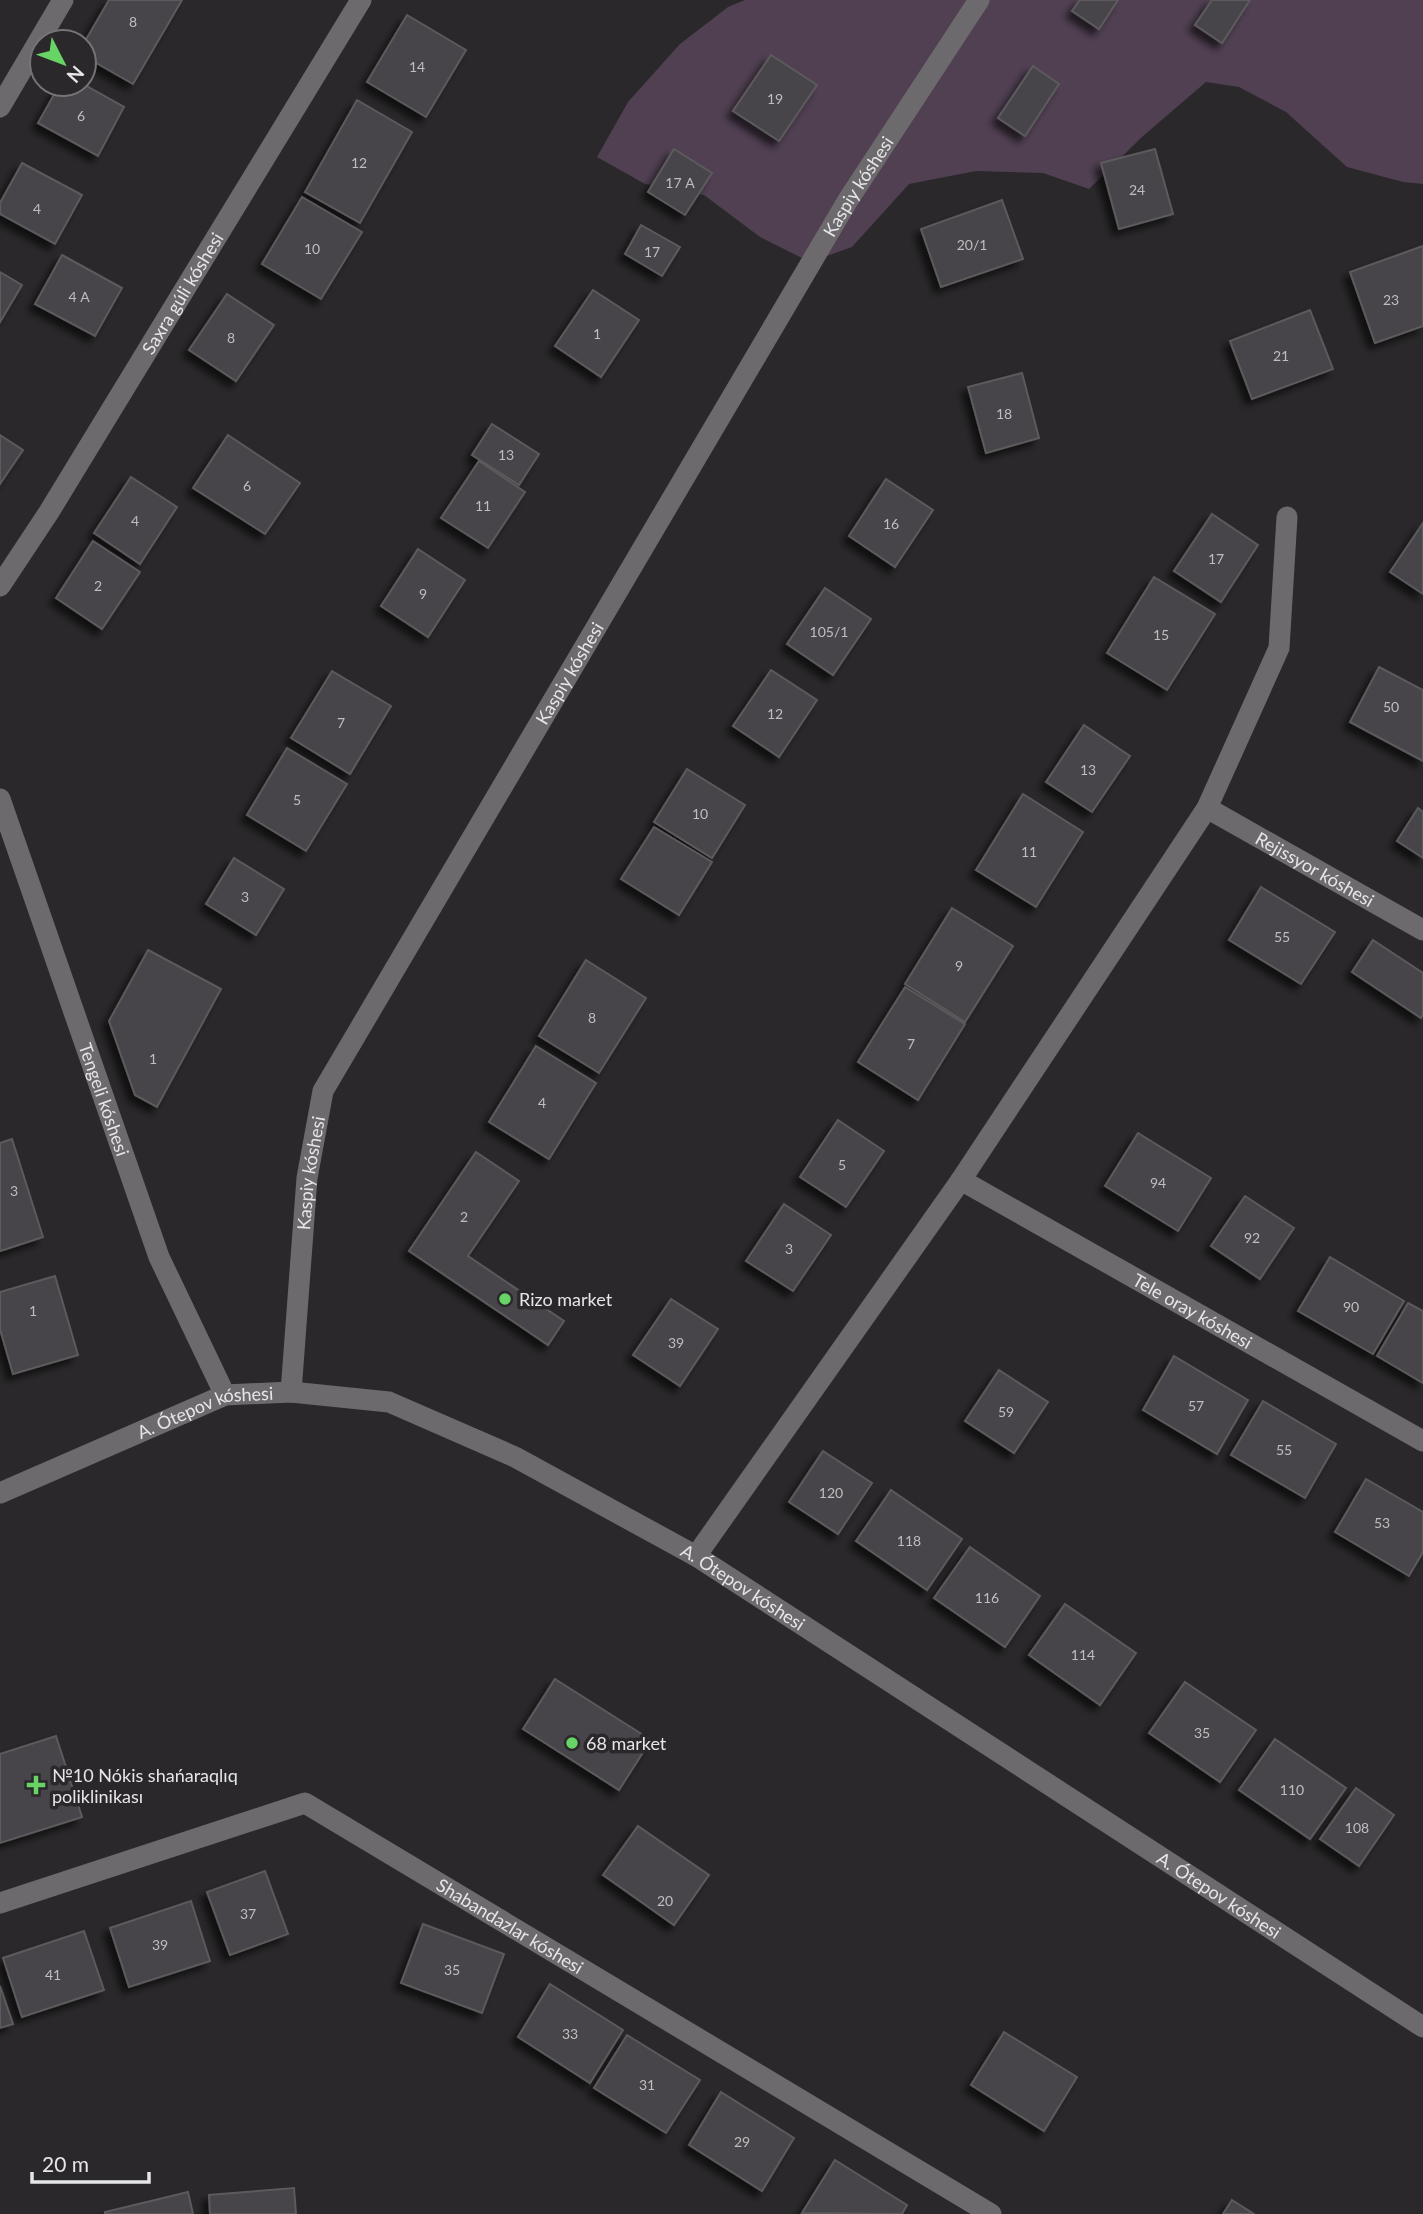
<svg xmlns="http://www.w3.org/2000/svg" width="1423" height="2214" viewBox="0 0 1423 2214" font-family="Lato,sans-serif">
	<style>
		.green { fill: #504052 }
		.building { fill: #474548; stroke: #5c5a5c; stroke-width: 2; filter: url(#shadow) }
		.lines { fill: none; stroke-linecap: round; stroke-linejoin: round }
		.minor { stroke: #6d6a6d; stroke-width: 21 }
		.tertiary { stroke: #6d6a6d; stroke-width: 21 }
		.poi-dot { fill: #68d465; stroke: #2a282a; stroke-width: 2.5 }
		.labels { text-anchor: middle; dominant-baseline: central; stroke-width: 7; stroke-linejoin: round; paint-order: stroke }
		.number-label { font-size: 14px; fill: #bebdbf }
		.street-label { font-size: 18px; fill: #e6e5e7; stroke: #2a282a }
		.poi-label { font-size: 18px; fill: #e6e5e7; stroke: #2a282a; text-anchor: start }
	</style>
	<defs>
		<filter id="shadow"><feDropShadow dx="-6" dy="6" stdDeviation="3.5" flood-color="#0009"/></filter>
	</defs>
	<rect width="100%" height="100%" fill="#2a282a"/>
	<path class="green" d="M 745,0 L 1423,0 L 1423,184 L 1403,182 L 1347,167 L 1286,112 L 1239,87 L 1206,82 L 1143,136 L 1089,189 L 1043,173 L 976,171 L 909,184 L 852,247 L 810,262 L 760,237 L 704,195 L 645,184 L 597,157 L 628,102 L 680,44 L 728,7 Z"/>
	<g class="building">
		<path d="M 109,0 L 182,0 L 133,84 L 84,56 L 84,43 Z"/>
		<path d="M 1080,0 L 1118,0 L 1099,29 L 1072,11 Z"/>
		<path d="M 1212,0 L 1250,0 L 1222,43 L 1195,25 Z"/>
		<path d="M 407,15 L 466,50 L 426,117 L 367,82 Z"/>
		<path d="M 771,55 L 817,85 L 779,141 L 733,111 Z"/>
		<path d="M 1033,66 L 1059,84 L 1025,136 L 998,118 Z"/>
		<path d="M 60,84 L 83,84 L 124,107 L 98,156 L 38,123 Z"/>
		<path d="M 357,100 L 412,132 L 360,223 L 305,192 Z"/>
		<path d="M 674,149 L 712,173 L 685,215 L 648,192 Z"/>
		<path d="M 1155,149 L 1173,214 L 1119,229 L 1101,163 Z"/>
		<path d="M 22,163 L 82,195 L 55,244 L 0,214 L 0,203 Z"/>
		<path d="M 302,197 L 362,232 L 321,299 L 262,264 Z"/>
		<path d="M 1002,200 L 1023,259 L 941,287 L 921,229 Z"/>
		<path d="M 641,225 L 680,247 L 662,276 L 625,254 Z"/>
		<path d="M 1423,246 L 1423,326 L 1375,343 L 1350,272 Z"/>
		<path d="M 62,255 L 122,288 L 95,336 L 35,304 Z"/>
		<path d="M 0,272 L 22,285 L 0,322 Z"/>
		<path d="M 593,290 L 639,320 L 601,377 L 555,346 Z"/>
		<path d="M 227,294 L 274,325 L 236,381 L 189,350 Z"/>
		<path d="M 1310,310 L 1333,369 L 1252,399 L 1230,341 Z"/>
		<path d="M 1022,373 L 1039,438 L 986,453 L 968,387 Z"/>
		<path d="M 492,424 L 539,454 L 519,485 L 472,455 Z"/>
		<path d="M 0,435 L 23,450 L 0,484 Z"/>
		<path d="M 228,435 L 300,483 L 265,534 L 193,488 Z"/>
		<path d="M 479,461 L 525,492 L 488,548 L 441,518 Z"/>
		<path d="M 131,477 L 177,507 L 140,564 L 94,533 Z"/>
		<path d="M 886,479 L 933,510 L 895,567 L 849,536 Z"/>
		<path d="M 1212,514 L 1258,545 L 1221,602 L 1174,571 Z"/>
		<path d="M 1423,523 L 1423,594 L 1390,572 Z"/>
		<path d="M 93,541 L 140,572 L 102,629 L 56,598 Z"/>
		<path d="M 418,549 L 465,580 L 428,637 L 381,606 Z"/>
		<path d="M 1154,577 L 1215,614 L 1167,690 L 1107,653 Z"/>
		<path d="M 825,588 L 871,619 L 833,675 L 787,644 Z"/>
		<path d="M 1379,667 L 1423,690 L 1423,761 L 1350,722 Z"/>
		<path d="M 771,670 L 817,700 L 779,757 L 733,726 Z"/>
		<path d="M 332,671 L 391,706 L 350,774 L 291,738 Z"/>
		<path d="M 1084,725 L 1130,756 L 1092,812 L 1046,782 Z"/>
		<path d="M 287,748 L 347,784 L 306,851 L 247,815 Z"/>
		<path d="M 687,769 L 745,805 L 712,858 L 654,822 Z"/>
		<path d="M 1023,794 L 1083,832 L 1036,907 L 976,870 Z"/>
		<path d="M 1418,808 L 1423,812 L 1423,858 L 1397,841 Z"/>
		<path d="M 654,827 L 712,862 L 679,915 L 621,879 Z"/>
		<path d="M 234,858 L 284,889 L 256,935 L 206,904 Z"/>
		<path d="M 1261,887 L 1335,932 L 1301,984 L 1229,940 Z"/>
		<path d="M 952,908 L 1013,946 L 965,1022 L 905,984 Z"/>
		<path d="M 1373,940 L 1423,973 L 1423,1014 L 1421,1018 L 1352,972 Z"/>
		<path d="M 148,950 L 221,989 L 157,1107 L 135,1095 L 109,1021 Z"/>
		<path d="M 586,960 L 646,998 L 599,1073 L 539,1036 Z"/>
		<path d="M 905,987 L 965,1024 L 918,1100 L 858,1062 Z"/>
		<path d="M 536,1046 L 596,1083 L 549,1159 L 489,1122 Z"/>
		<path d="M 838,1120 L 884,1151 L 846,1207 L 800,1177 Z"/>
		<path d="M 1138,1133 L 1211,1178 L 1178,1231 L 1105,1186 Z"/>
		<path d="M 12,1139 L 43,1237 L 0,1251 L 0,1143 Z"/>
		<path d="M 476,1152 L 519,1181 L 468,1256 L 564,1321 L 548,1345 L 409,1251 Z"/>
		<path d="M 1245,1196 L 1294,1228 L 1260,1279 L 1211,1246 Z"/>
		<path d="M 784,1204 L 831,1235 L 793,1291 L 746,1261 Z"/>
		<path d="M 1330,1257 L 1404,1301 L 1373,1354 L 1298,1311 Z"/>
		<path d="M 55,1276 L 78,1355 L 13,1374 L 0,1329 L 0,1292 Z"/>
		<path d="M 671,1299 L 718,1329 L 680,1386 L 633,1355 Z"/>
		<path d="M 1408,1303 L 1423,1311 L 1423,1383 L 1377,1356 Z"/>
		<path d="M 1174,1356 L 1248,1400 L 1217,1454 L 1143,1410 Z"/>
		<path d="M 999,1370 L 1048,1402 L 1014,1453 L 965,1421 Z"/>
		<path d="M 1263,1401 L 1336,1444 L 1305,1498 L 1231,1455 Z"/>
		<path d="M 823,1451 L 872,1483 L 838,1534 L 789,1502 Z"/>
		<path d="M 1366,1479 L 1423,1512 L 1423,1552 L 1409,1576 L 1335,1532 Z"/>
		<path d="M 891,1490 L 962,1539 L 927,1590 L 856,1541 Z"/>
		<path d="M 970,1547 L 1040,1596 L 1005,1647 L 934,1598 Z"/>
		<path d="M 1065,1604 L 1136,1653 L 1100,1705 L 1029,1655 Z"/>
		<path d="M 555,1679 L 651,1740 L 619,1790 L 523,1729 Z"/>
		<path d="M 1185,1682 L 1256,1730 L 1220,1782 L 1149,1733 Z"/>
		<path d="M 56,1736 L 82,1817 L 0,1843 L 0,1754 Z"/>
		<path d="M 1275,1739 L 1346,1788 L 1310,1839 L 1239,1790 Z"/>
		<path d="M 1356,1788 L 1394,1815 L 1359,1866 L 1320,1839 Z"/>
		<path d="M 638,1826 L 709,1875 L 674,1925 L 603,1875 Z"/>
		<path d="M 265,1871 L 288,1934 L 230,1955 L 207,1892 Z"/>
		<path d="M 191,1901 L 210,1961 L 129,1987 L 110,1928 Z"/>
		<path d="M 423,1924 L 504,1954 L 482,2013 L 401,1983 Z"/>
		<path d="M 84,1931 L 104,1990 L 22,2017 L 3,1958 Z"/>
		<path d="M 550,1984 L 623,2030 L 590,2083 L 518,2037 Z"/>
		<path d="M 0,1986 L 13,2024 L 0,2028 Z"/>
		<path d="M 1004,2032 L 1077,2077 L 1044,2131 L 971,2085 Z"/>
		<path d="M 627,2035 L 700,2080 L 666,2133 L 594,2088 Z"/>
		<path d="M 721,2092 L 794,2138 L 762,2191 L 689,2145 Z"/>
		<path d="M 835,2160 L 907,2205 L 902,2214 L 802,2213 Z"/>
		<path d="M 294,2188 L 296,2214 L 210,2214 L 209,2195 Z"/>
		<path d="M 188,2192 L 193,2214 L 105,2214 L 105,2212 Z"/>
		<path d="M 1232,2200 L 1254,2214 L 1223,2214 Z"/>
	</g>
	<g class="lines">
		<g class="minor">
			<path d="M 0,107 L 63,0"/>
			<path id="s1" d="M 0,586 L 49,512 L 361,0"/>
			<path id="s2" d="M 0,799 L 159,1257 L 225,1395"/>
			<path id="s3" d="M 1207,808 L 1423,930"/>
			<path id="s4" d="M 961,1180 L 1423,1441"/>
			<path id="s5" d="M 291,1392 L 307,1178 L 323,1091 L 848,200 L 979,0"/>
			<path d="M 696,1556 L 961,1180 L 1207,808 L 1279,648 L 1287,517"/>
			<path id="s6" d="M 0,1903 L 305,1803 L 991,2214"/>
		</g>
		<path class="tertiary" id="s7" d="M 0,1493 L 225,1395 L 291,1392 L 389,1402 L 515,1457 L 696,1556 L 1423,2027"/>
	</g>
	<g class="poi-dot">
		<circle cx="505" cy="1299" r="7"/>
		<circle cx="572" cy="1743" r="7"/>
		<path d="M32.5 1774.5h7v7h7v7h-7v7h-7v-7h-7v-7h7z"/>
	</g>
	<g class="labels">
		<g class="number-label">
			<text x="133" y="21">8</text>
			<text x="417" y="66">14</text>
			<text x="775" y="98">19</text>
			<text x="81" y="115">6</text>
			<text x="359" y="162">12</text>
			<text x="680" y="182">17 А</text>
			<text x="1137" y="189">24</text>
			<text x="37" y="208">4</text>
			<text x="972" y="244">20/1</text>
			<text x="312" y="248">10</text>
			<text x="652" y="251">17</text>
			<text x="79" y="296">4 А</text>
			<text x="1391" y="299">23</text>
			<text x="597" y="333">1</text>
			<text x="231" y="337">8</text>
			<text x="1281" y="355">21</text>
			<text x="1004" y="413">18</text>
			<text x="506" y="454">13</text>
			<text x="247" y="485">6</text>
			<text x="483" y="505">11</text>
			<text x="135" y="520">4</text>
			<text x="891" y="523">16</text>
			<text x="1216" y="558">17</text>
			<text x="98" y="585">2</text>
			<text x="423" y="593">9</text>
			<text x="829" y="631">105/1</text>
			<text x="1161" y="634">15</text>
			<text x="1391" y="706">50</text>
			<text x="775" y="713">12</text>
			<text x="341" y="722">7</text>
			<text x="1088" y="769">13</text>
			<text x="297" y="799">5</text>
			<text x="700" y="813">10</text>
			<text x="1029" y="851">11</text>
			<text x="245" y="896">3</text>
			<text x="1282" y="936">55</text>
			<text x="959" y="965">9</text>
			<text x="592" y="1017">8</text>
			<text x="911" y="1043">7</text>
			<text x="153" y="1058">1</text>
			<text x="542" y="1102">4</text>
			<text x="842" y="1164">5</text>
			<text x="1158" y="1182">94</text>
			<text x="14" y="1190">3</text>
			<text x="464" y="1216">2</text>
			<text x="1252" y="1237">92</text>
			<text x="789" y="1248">3</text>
			<text x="1351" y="1306">90</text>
			<text x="33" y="1310">1</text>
			<text x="676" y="1342">39</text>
			<text x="1196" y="1405">57</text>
			<text x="1006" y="1411">59</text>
			<text x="1284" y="1449">55</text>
			<text x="831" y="1492">120</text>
			<text x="1382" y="1522">53</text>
			<text x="909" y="1540">118</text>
			<text x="987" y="1597">116</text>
			<text x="1083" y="1654">114</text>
			<text x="1202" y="1732">35</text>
			<text x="1292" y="1789">110</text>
			<text x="1357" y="1827">108</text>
			<text x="665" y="1900">20</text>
			<text x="248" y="1913">37</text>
			<text x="160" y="1944">39</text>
			<text x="452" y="1969">35</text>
			<text x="53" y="1974">41</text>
			<text x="570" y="2033">33</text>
			<text x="647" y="2084">31</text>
			<text x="742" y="2141">29</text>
		</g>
		<g class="street-label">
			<text stroke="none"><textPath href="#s5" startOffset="1354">Kaspiy kóshesi</textPath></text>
			<text stroke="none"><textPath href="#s1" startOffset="345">Saxra gúli kóshesi</textPath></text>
			<text stroke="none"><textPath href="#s5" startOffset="788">Kaspiy kóshesi</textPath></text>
			<text stroke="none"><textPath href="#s3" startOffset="124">Rejissyor kóshesi</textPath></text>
			<text stroke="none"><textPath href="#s2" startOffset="318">Tengeli kóshesi</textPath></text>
			<text stroke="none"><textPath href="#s5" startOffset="220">Kaspiy kóshesi</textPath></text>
			<text stroke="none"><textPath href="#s4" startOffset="266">Tele oray kóshesi</textPath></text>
			<text stroke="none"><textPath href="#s7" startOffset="222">A. Ótepov kóshesi</textPath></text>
			<text stroke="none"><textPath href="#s7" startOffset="810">A. Ótepov kóshesi</textPath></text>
			<text stroke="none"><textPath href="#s7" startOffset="1377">A. Ótepov kóshesi</textPath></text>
			<text stroke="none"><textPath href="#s6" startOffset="560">Shabandazlar kóshesi</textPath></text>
		</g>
		<g class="poi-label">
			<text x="519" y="1299">Rizo market</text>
			<text x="586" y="1743">68 market</text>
			<text x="52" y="1775">№10 Nókis shańaraqlıq<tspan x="52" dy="21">poliklinikası</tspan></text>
		</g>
	</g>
	<g transform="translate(63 63) rotate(132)"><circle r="33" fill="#2a282a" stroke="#757476" stroke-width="2"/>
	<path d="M0-5L12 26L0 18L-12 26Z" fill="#68d465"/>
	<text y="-10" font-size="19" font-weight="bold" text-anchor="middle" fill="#e6e5e7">N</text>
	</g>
	<path d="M32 2172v10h117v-10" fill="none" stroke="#e6e5e7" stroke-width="3.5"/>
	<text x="42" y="2172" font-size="21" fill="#e6e5e7" stroke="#2a282a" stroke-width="5" paint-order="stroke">20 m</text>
</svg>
